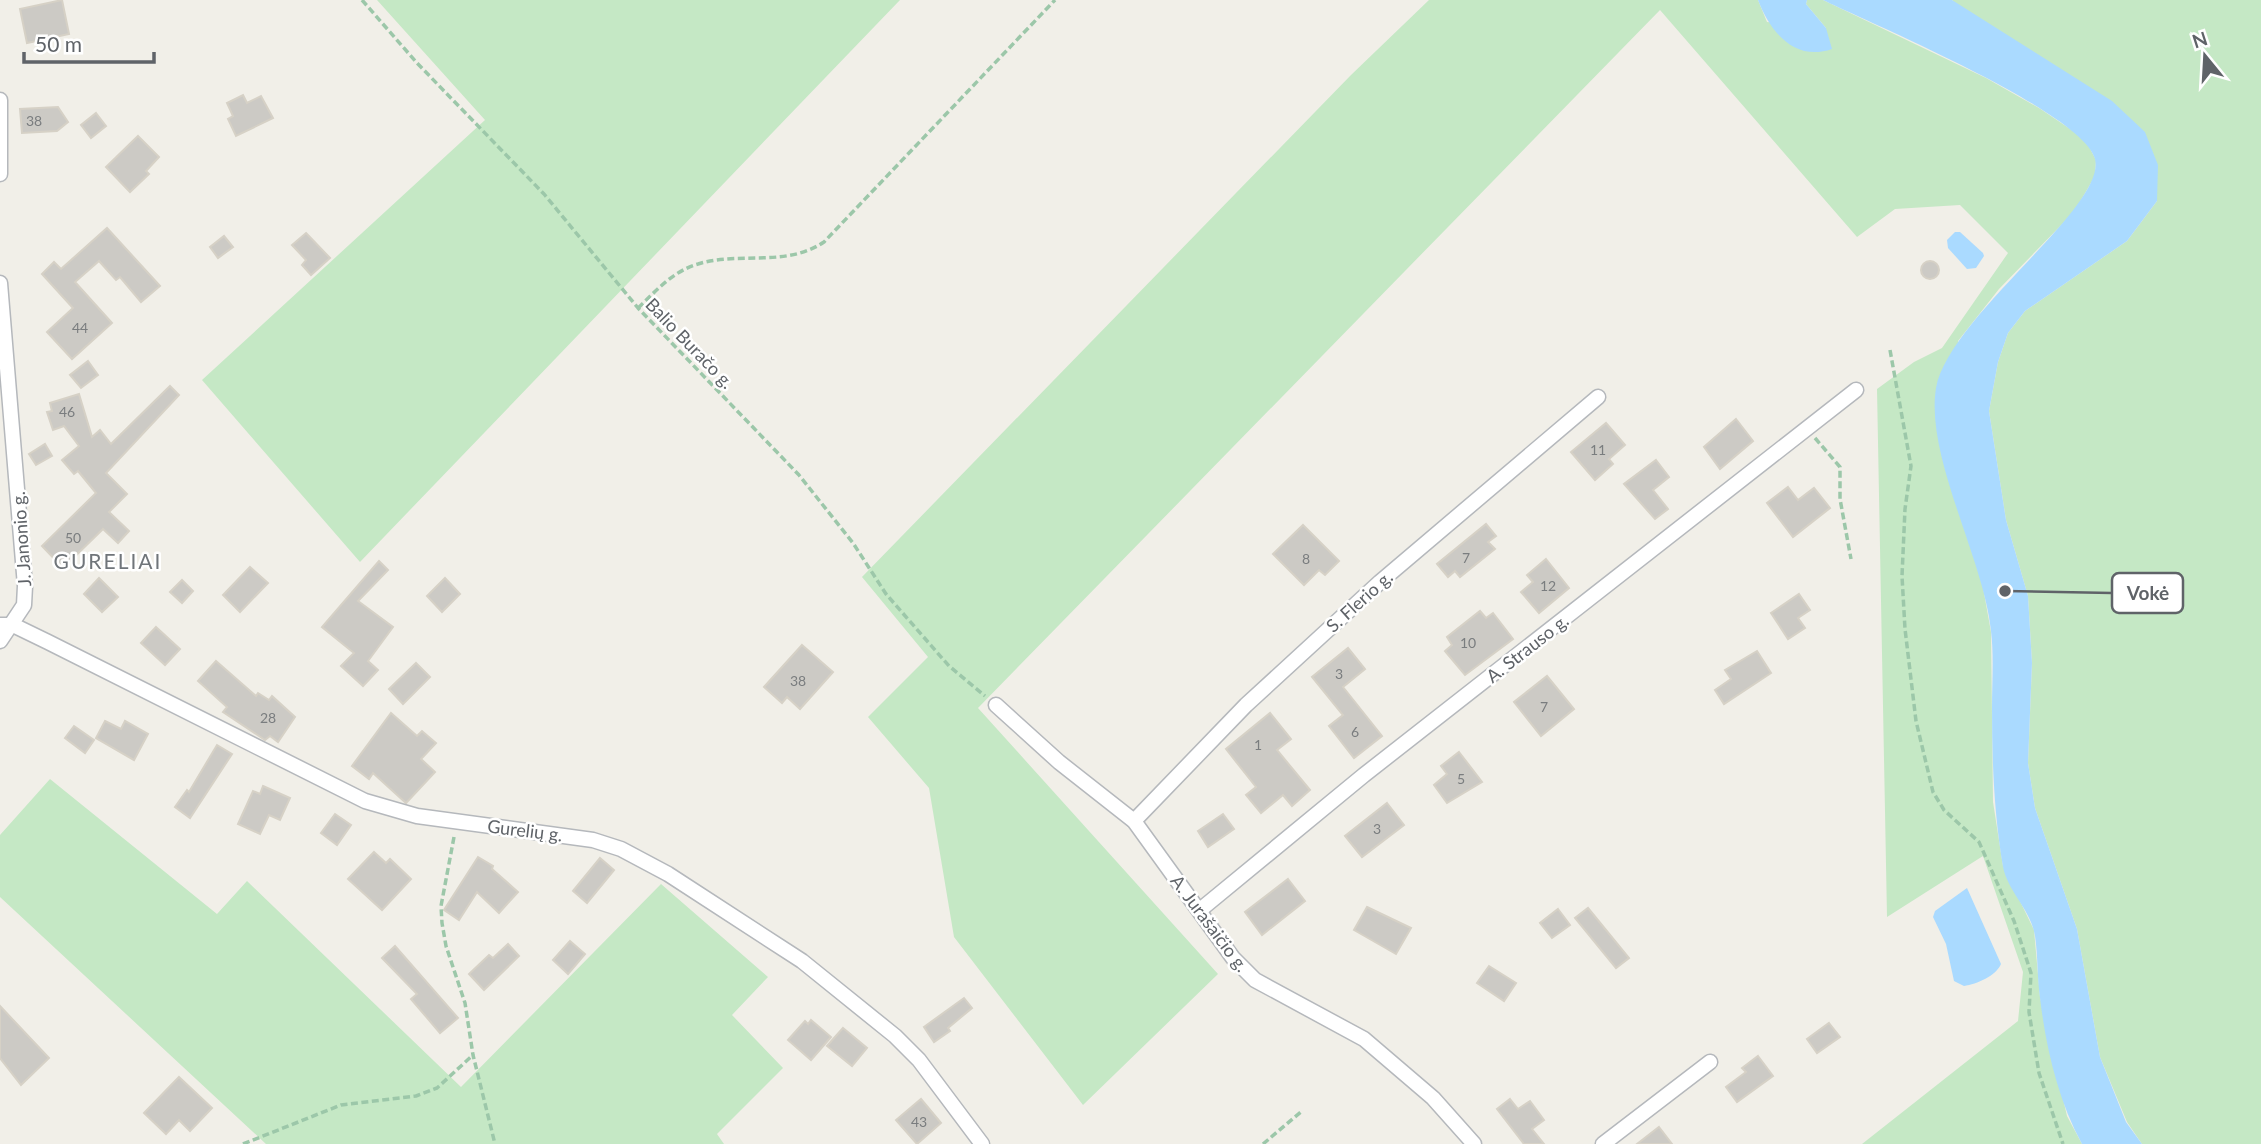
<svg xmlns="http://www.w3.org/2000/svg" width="2261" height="1144" viewBox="0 0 2261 1144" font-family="Lato,sans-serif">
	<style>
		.green { fill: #c5e8c5 }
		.water { fill: #aadaff }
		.building { fill: #cccac5; stroke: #d6d1c6; stroke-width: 2 }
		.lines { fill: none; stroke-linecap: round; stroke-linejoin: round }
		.minor-casing { stroke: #b5b8bc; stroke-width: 17 }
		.path { stroke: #9cc7a9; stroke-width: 3.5; stroke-dasharray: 7 3.5; stroke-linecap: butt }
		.minor { stroke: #fff; stroke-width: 14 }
		.labels { text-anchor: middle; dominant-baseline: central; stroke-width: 5; stroke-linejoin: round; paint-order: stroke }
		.number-label { font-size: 14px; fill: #7a7d7f }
		.street-label { font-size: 18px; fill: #5f6368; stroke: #fff }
		.quarter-label { font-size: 21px; letter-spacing: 2px; fill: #70757a; stroke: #fff }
		.leader { fill: none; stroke: #5f6368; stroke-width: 2.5 }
		.callout-dot { fill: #5f6368; stroke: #fff; stroke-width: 2.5 }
		.callout { fill: #fff; stroke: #5f6368; stroke-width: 2.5 }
		.callout-label { font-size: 19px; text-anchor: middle; font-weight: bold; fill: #5f6368 }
	</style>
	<rect width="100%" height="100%" fill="#f1efe8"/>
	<g class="green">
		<path d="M 377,0 L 900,0 L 360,562 L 202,380 L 485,120 Z"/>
		<path d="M 1429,0 L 1758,0 L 1767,22 L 1826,28 L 1806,4 L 1807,0 L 1823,0 L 1986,78 L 2039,108 L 2085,139 L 2096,160 L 2095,176 L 2074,212 L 1999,289 L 1958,341 L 1984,593 L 1991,632 L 1993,802 L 2003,866 L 2034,930 L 2040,997 L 2067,1116 L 2082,1144 L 1862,1144 L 2018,1021 L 2023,972 L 1983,856 L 1887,917 L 1877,389 L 1914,362 L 1942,348 L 2008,253 L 1960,205 L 1895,209 L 1857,237 L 1660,10 L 978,708 L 1218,974 L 1083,1105 L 954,937 L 929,788 L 868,717 L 928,657 L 862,577 L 1351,75 Z"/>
		<path d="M 1952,0 L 2261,0 L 2261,1144 L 2142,1144 L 2127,1122 L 2100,1057 L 2077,929 L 2035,808 L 2028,763 L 2032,663 L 2028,596 L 2006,520 L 1989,411 L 1998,362 L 2008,333 L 2025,311 L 2127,241 L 2157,201 Z"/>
		<path d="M 50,779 L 217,914 L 247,881 L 461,1087 L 661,884 L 768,977 L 732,1015 L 783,1068 L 717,1134 L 724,1144 L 266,1144 L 0,897 L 0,835 Z"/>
	</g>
	<g class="water">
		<path d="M 1758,0 L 1807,0 L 1806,4 L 1826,28 L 1832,49 C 1795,62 1770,32 1758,0 Z"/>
		<path d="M 1823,0 L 1952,0 L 2112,101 L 2145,132 L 2158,165 L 2157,201 L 2127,241 L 2025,311 L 2008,333 L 1998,362 L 1989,411 L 2006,520 L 2028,596 L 2032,663 L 2028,763 L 2035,808 L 2077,929 L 2100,1057 L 2126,1122 L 2142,1144 L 2082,1144 C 2058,1100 2046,1048 2040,998 C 2037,977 2038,956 2035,936 C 2031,910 2008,892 2003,867 C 1994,814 1992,761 1992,708 C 1992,683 1994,656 1991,631 C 1984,559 1925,457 1936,388 C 1949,316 2107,207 2095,159 C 2083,112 1872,24 1823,0 Z"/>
		<path d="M 1955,232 L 1960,232 L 1983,253 L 1984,256 L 1976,268 L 1967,269 L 1948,248 L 1947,240 Z"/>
		<path d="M 1967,888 L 2001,964 C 1996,976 1977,984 1964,986 L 1954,981 L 1946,944 L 1933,917 L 1935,911 Z"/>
	</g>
	<g class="building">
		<path d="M 62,0 L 69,34 L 27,43 L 20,9 Z"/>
		<path d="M 243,95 L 247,103 L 261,96 L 273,118 L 236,136 L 228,119 L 233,116 L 227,103 Z"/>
		<path d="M 58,107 L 68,122 L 57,131 L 22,133 L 20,109 Z"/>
		<path d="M 96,113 L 106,126 L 91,138 L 81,125 Z"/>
		<path d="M 138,136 L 159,157 L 146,171 L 149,174 L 130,192 L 106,167 Z"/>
		<path d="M 107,228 L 160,286 L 141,302 L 120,277 L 116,280 L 99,261 L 75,282 L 112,323 L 72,359 L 47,332 L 73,308 L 42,274 L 54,262 L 61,269 Z"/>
		<path d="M 306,233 L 330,258 L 311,275 L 302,265 L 306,260 L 292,245 Z"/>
		<path d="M 224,236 L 233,247 L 218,258 L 210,247 Z"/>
		<circle cx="1930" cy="270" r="9"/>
		<path d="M 88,361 L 98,375 L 81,388 L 70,375 Z"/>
		<path d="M 170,386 L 179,395 L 106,473 L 127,494 L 109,512 L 129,531 L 118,543 L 103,529 L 63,568 L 42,546 L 96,493 L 78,471 L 74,474 L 62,460 L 79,446 L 64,426 L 53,430 L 47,412 L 52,411 L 50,403 L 79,394 L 92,437 L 100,430 L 111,444 Z"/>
		<path d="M 1736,419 L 1753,441 L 1720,469 L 1704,447 Z"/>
		<path d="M 1606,423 L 1625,445 L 1609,459 L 1613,464 L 1595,480 L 1571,452 Z"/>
		<path d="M 45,444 L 52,456 L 36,465 L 29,454 Z"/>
		<path d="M 1656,460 L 1669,477 L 1653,490 L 1668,509 L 1655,519 L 1624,484 Z"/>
		<path d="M 1788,487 L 1798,500 L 1814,488 L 1830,508 L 1793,537 L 1767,503 Z"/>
		<path d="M 1486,524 L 1496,536 L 1488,542 L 1495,549 L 1460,577 L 1455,571 L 1448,577 L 1437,564 Z"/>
		<path d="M 1303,525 L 1339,561 L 1325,575 L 1319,570 L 1304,585 L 1273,554 Z"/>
		<path d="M 1546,559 L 1569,588 L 1539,613 L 1521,592 L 1533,582 L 1527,575 Z"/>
		<path d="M 379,561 L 388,570 L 358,601 L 393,627 L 368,661 L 378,670 L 363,686 L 341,666 L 354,653 L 322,627 Z"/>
		<path d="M 250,567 L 268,583 L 240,612 L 223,595 Z"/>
		<path d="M 99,578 L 118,597 L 102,612 L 84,594 Z"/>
		<path d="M 445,578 L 460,594 L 442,612 L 427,596 Z"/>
		<path d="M 182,580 L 193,591 L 182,603 L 170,592 Z"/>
		<path d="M 1799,594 L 1810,610 L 1798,618 L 1805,628 L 1788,639 L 1771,613 Z"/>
		<path d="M 1480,611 L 1486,618 L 1493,613 L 1513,639 L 1465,675 L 1445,651 L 1452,645 L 1447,637 Z"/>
		<path d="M 156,627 L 180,649 L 165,665 L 141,643 Z"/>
		<path d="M 802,645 L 833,672 L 800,709 L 787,697 L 782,703 L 764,687 Z"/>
		<path d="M 1348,648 L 1365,669 L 1343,687 L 1382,736 L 1354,758 L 1329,726 L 1343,715 L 1312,677 Z"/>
		<path d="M 1757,651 L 1771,673 L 1724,704 L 1715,690 L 1731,679 L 1725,670 Z"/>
		<path d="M 216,661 L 256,696 L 258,693 L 269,700 L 272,696 L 295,717 L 278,742 L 270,736 L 265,740 L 223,712 L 227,707 L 198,681 Z"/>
		<path d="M 416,663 L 430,677 L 403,704 L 389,689 Z"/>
		<path d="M 1547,676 L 1574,709 L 1541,736 L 1514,702 Z"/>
		<path d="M 391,713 L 417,736 L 422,731 L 436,743 L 421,759 L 435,772 L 406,803 L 373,773 L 369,779 L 352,766 Z"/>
		<path d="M 1270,713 L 1291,739 L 1277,750 L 1310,790 L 1292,806 L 1283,795 L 1261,813 L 1246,795 L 1256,787 L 1226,749 Z"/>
		<path d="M 105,721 L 121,729 L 125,721 L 148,734 L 134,760 L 96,738 Z"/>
		<path d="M 74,726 L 94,740 L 85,753 L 65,738 Z"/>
		<path d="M 217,745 L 232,754 L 190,818 L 175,807 L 187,790 L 189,792 Z"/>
		<path d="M 1459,752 L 1482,782 L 1447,803 L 1434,785 L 1447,774 L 1441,766 Z"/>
		<path d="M 263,786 L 290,798 L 280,820 L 269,815 L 260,834 L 238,824 L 253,791 L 260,794 Z"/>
		<path d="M 1387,803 L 1404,825 L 1362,857 L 1345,836 Z"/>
		<path d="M 335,814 L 351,825 L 337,845 L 321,833 Z"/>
		<path d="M 1223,814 L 1234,829 L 1208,847 L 1198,831 Z"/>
		<path d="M 374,852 L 386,863 L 390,859 L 411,879 L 382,910 L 348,879 Z"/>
		<path d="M 478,857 L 493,866 L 492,869 L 518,892 L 499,913 L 477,892 L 459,920 L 444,910 Z"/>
		<path d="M 600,858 L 614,870 L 587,903 L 573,891 Z"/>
		<path d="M 1288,879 L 1305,901 L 1262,935 L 1245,912 Z"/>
		<path d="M 1367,907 L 1411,928 L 1396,954 L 1354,930 Z"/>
		<path d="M 1588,908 L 1629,958 L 1616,968 L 1575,918 Z"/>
		<path d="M 1558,909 L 1570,925 L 1552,938 L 1540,923 Z"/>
		<path d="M 570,941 L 585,954 L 568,974 L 553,960 Z"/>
		<path d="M 508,944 L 519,956 L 484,990 L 469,974 L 489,955 L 493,958 Z"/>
		<path d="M 395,946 L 458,1018 L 440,1033 L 411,999 L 417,994 L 382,958 Z"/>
		<path d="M 1489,966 L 1516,983 L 1504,1001 L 1477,983 Z"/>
		<path d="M 964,998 L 972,1008 L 948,1028 L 950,1031 L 934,1042 L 924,1027 Z"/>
		<path d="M 0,1006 L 49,1058 L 21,1085 L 0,1058 Z"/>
		<path d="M 811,1020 L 831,1037 L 811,1060 L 788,1040 L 805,1021 L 808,1024 Z"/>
		<path d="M 1829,1023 L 1840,1037 L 1817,1053 L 1807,1039 Z"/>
		<path d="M 843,1028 L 867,1048 L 852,1066 L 827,1046 Z"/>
		<path d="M 1758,1056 L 1773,1076 L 1737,1102 L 1726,1087 L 1746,1072 L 1742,1068 Z"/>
		<path d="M 179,1077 L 212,1108 L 190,1131 L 179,1120 L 166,1134 L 144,1113 Z"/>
		<path d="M 921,1099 L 941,1123 L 917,1144 L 896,1120 Z"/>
		<path d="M 1510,1099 L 1518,1109 L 1530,1101 L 1544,1120 L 1532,1129 L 1544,1144 L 1524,1144 L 1497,1109 Z"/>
		<path d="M 1659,1127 L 1672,1144 L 1637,1144 Z"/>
	</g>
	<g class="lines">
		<g class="minor-casing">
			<g id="minor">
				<path d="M 0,100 L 0,174"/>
				<path d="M 0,283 L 25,586 L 24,605 L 0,641"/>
				<path d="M 0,625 L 13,625 L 48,642 L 365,801 L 417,816 L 593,840 L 621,849 L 668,874 L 802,961 L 895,1036 L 919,1060 L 982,1144"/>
				<path d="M 996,705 L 1059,762 L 1134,821 L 1233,958 L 1255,980 L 1364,1039 L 1433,1098 L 1474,1144"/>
				<path d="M 1134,821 L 1246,705 L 1380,582 L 1598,397"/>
				<path d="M 1200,910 L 1364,775 L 1856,390"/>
				<path d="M 1603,1144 L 1710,1062"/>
			</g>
		</g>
		<g class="path">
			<path d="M 362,0 L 417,63 L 544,194 L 638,308 L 799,475 L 853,543 L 886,594 L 949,666 L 985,696"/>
			<path d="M 638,308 C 656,291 673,271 698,264 C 740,251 785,268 824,242 L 1055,0"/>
			<path d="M 1890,350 L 1911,466 L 1905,509 L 1902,576 L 1905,629 L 1916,721 L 1933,792 L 1944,810 L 1979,842 L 2014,921 L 2031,973 L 2029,1012 L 2039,1073 L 2063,1144"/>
			<path d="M 1815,438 L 1840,467 L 1840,499 L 1851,559"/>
			<path d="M 454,837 L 441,906 L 442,923 L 446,946 L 465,1003 L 473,1055 L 495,1144"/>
			<path d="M 243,1144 L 341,1105 L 416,1096 L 437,1088 L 473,1055"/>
			<path d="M 1263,1144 L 1302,1111"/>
		</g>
		<use href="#minor" class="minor"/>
	</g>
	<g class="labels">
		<g class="number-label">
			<text x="34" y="120">38</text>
			<text x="80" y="327">44</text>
			<text x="67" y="411">46</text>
			<text x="1598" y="449">11</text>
			<text x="73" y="537">50</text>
			<text x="1466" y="557">7</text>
			<text x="1306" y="558">8</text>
			<text x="1548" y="585">12</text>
			<text x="1468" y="642">10</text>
			<text x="1339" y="673">3</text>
			<text x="798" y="680">38</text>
			<text x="1544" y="706">7</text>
			<text x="268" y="717">28</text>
			<text x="1355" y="731">6</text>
			<text x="1258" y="744">1</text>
			<text x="1461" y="778">5</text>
			<text x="1377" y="828">3</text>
			<text x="919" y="1121">43</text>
		</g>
		<g class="street-label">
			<text transform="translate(690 343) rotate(46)">Balio Buračo g.</text>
			<text transform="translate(21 539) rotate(-94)">J. Janonio g.</text>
			<text transform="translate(1359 601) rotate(-42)">S. Flerio g.</text>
			<text transform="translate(1527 648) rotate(-38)">A. Strauso g.</text>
			<text transform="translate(525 830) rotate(7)">Gurelių g.</text>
			<text transform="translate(1210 923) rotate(53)">A. Jurašaičio g.</text>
		</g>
		<g class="quarter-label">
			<text x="108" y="560">GURELIAI</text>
		</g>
	</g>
	<path class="leader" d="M2005 591L2112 593"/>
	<circle class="callout-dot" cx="2005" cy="591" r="7"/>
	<rect class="callout" x="2112" y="573" width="71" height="40" rx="7"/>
	<g class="callout-label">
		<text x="2148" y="600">Vokė</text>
	</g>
	<g transform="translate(2205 56) rotate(342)" stroke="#ffffff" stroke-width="5" paint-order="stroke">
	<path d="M0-5L12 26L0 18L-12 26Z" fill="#5f6368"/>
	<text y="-10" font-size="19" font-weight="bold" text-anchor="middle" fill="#5f6368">N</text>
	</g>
	<path d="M24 52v10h130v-10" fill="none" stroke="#5f6368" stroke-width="3.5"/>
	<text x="35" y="52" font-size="21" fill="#5f6368" stroke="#ffffff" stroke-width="5" paint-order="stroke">50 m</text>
</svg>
